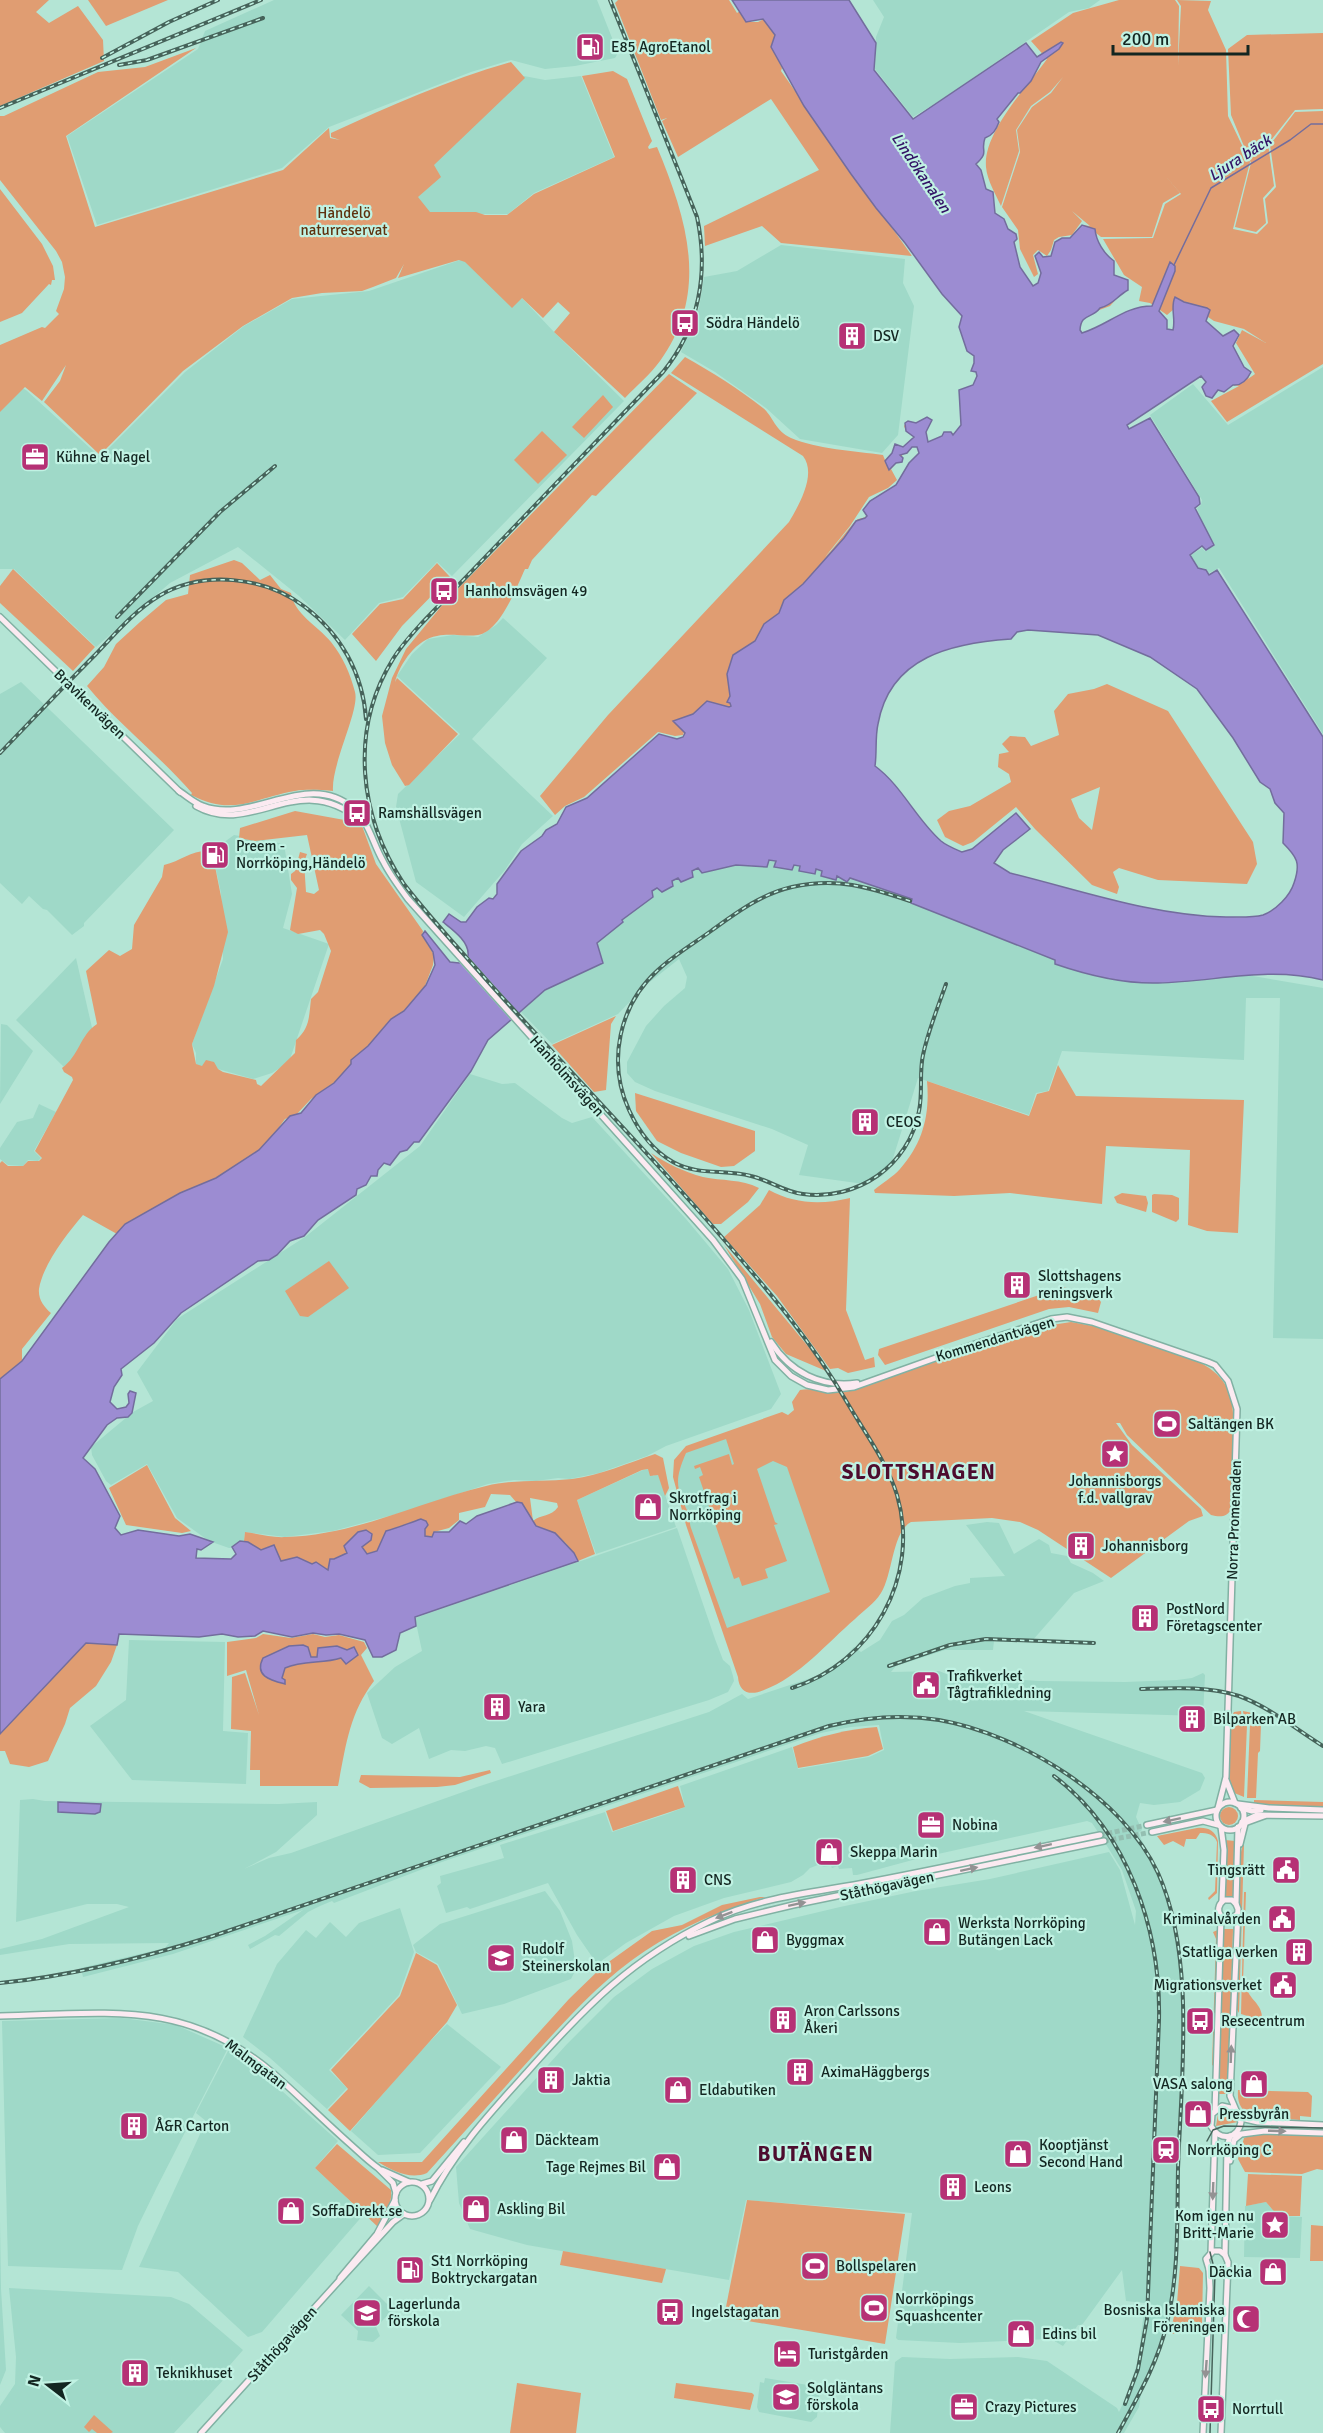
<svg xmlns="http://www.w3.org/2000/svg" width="1323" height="2433" viewBox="0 0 1323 2433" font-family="Signika,sans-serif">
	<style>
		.built { fill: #9fd9c8 }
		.green { fill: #e09d72; fill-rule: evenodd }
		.water { fill: #9c8cd2; stroke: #736d9d; stroke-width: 1.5; fill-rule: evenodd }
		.pier { fill: #b4e5d5 }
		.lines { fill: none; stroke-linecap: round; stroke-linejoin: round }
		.stream { stroke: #736d9d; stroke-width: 1.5 }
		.secondary-tunnel { stroke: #94bfb1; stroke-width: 5; stroke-dasharray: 5 2.5; stroke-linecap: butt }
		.secondary-casing { stroke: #81b1a3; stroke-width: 8 }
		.secondary { stroke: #fbeaf1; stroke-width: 5 }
		.tram { stroke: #46635a; stroke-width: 1.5 }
		.rail-casing { stroke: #46635a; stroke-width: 4 }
		.rail { stroke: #c0f2e3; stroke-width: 1.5; stroke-dasharray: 4.5; stroke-linecap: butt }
		.oneway { fill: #939293 }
		.labels { text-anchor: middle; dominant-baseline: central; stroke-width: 4.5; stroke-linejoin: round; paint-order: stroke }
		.poi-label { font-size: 15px; fill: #132621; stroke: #c0f2e3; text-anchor: start }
		.park-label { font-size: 15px; fill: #5e310e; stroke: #c0f2e3 }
		.street-label { font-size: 15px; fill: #132621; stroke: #c0f2e3 }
		.water-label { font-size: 16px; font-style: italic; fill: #321265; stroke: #c0f2e3 }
		.district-label { font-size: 21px; font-weight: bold; letter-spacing: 1.5px; fill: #4d0c2e; stroke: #c0f2e3 }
	</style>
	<rect width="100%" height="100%" fill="#b4e5d5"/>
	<g class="built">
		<path d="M 274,0 L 597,0 L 618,53 L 615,58 L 575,66 L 545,69 L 511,60 L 471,72 L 329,127 L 282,168 L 97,225 L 67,136 L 198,49 L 205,31 Z"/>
		<path d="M 873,0 L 1100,0 L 1089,8 L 1069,12 L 944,98 L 913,117 L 875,69 L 876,37 L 884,17 Z"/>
		<path d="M 524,76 L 545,80 L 581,76 L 614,157 L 534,193 L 508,214 L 429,214 L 415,197 L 432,165 Z"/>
		<path d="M 781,245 L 905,259 L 903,283 L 914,306 L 898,435 L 882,453 L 800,439 L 766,408 L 715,372 L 681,352 L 699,308 L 704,277 L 737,271 Z"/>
		<path d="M 466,258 L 520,296 L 555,333 L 624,401 L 452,576 L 437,562 L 403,597 L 379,603 L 345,640 L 299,596 L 238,547 L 170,583 L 96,647 L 14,569 L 0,569 L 0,402 L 17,385 L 26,390 L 100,457 L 185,372 L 244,326 L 292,299 L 369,291 Z"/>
		<path d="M 1323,367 L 1323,734 L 1219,568 L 1209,573 L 1206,569 L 1198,567 L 1191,555 L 1202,548 L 1205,551 L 1215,545 L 1203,525 L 1197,508 L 1201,505 L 1202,500 L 1150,415 L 1193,384 L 1228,425 Z"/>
		<path d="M 503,618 L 547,658 L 472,739 L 553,816 L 522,844 L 505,870 L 464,917 L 416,882 L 396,807 L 398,794 L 460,734 L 397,676 L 412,654 L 428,639 L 453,635 L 478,637 L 496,625 Z"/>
		<path d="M 21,682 L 174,830 L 84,923 L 84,926 L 72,935 L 47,910 L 43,909 L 29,896 L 22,904 L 0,883 L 0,694 Z"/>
		<path d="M 234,835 L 284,844 L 292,894 L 283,928 L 329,944 L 289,1062 L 272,1073 L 253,1079 L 204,1065 L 201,1068 L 196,1064 L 196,1053 L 192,1044 L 223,959 L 221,893 L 212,851 Z"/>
		<path d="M 768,860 L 776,861 L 775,867 L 794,864 L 815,874 L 816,869 L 822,871 L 822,876 L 835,879 L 837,875 L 843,880 L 850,878 L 913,900 L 912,903 L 1055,960 L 1064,967 L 1095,975 L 1132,982 L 1156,983 L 1253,974 L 1253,976 L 1323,988 L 1323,1339 L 1273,1338 L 1280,998 L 1246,998 L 1244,1060 L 1062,1051 L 1048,1091 L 1036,1093 L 1029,1115 L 918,1078 L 890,1168 L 882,1176 L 864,1184 L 799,1175 L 808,1145 L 772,1129 L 655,1091 L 635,1082 L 627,1073 L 627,1062 L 646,1026 L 664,1006 L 685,988 L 687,977 L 679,959 L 646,985 L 618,1014 L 552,1044 L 521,1012 L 545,990 L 603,963 L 597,943 L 623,922 L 622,920 L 652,897 L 652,891 L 657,888 L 662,892 L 673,886 L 672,881 L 699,868 L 702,873 L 736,865 L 767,867 Z"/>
		<path d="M 76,958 L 93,1032 L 66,1069 L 16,1020 Z"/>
		<path d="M 1,1024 L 7,1025 L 33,1051 L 0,1104 Z"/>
		<path d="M 470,1074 L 502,1084 L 515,1083 L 562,1118 L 572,1123 L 592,1117 L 686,1219 L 728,1269 L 749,1310 L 781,1394 L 771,1409 L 666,1446 L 647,1456 L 599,1473 L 570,1479 L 558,1478 L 536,1481 L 514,1480 L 488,1484 L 404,1512 L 333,1531 L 285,1537 L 245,1532 L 243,1547 L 229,1548 L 209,1541 L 177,1518 L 147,1464 L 111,1485 L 106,1481 L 92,1455 L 91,1447 L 133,1412 L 153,1401 L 137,1372 L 177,1319 L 305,1237 L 420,1146 Z"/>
		<path d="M 39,1104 L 56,1112 L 34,1151 L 41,1158 L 38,1161 L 28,1160 L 23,1166 L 8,1165 L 0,1159 L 0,1148 L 17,1122 L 33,1118 Z"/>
		<path d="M 727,1437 L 782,1443 L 834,1593 L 725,1631 L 704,1575 L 674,1476 L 685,1451 Z"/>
		<path d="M 649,1469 L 653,1476 L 658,1474 L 676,1527 L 596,1554 L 577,1500 L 643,1470 Z"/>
		<path d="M 987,1522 L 999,1523 L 1014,1554 L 1039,1539 L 1049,1545 L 1051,1553 L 1067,1556 L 1071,1563 L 1093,1573 L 1104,1581 L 1074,1593 L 1032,1641 L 994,1641 L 993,1650 L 945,1650 L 896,1666 L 891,1672 L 939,1671 L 949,1675 L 1039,1681 L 1125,1682 L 1177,1680 L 1192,1678 L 1203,1673 L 1205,1675 L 1203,1716 L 1024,1711 L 1202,1773 L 1205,1778 L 1200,1790 L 1180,1802 L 1154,1805 L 1140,1803 L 1136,1817 L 1142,1830 L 1139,1832 L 1141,1839 L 1164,1882 L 1176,1924 L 1182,1967 L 1185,2033 L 1176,2275 L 1173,2303 L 1160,2352 L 1141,2394 L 1139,2407 L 1124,2433 L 890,2433 L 895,2362 L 902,2357 L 950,2359 L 1018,2357 L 1047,2361 L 1117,2408 L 1119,2412 L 1128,2393 L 1138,2360 L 1145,2303 L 1126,2301 L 1122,2270 L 1082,2325 L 1078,2325 L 1063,2346 L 1051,2339 L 960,2343 L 898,2340 L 896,2338 L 912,2213 L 746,2200 L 729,2280 L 527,2245 L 470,2229 L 459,2203 L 456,2167 L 567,2044 L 614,1997 L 652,1969 L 694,1946 L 734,1932 L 840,1907 L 916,1891 L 990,1879 L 1109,1852 L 1120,1870 L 1135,1925 L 1136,1911 L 1122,1870 L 1102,1838 L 1092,1823 L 1087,1821 L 920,1858 L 857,1875 L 853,1875 L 852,1868 L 839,1869 L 838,1866 L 832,1868 L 831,1866 L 824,1867 L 818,1865 L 810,1868 L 803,1875 L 791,1882 L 724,1898 L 674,1916 L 626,1943 L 597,1964 L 577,1935 L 548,1883 L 470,1909 L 467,1907 L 446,1913 L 437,1886 L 441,1883 L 440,1876 L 504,1858 L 500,1845 L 605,1812 L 612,1832 L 667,1814 L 685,1807 L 680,1786 L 792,1747 L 798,1769 L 869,1757 L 884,1750 L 879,1725 L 851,1727 L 821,1733 L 436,1864 L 334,1903 L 332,1901 L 320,1906 L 308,1912 L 279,1936 L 275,1935 L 250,1949 L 248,1945 L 265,1936 L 303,1910 L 173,1954 L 83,1977 L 81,1968 L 165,1948 L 169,1943 L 69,1944 L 0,1955 L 0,1949 L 42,1939 L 129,1907 L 117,1904 L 87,1904 L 16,1922 L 20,1800 L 33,1799 L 45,1801 L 279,1804 L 317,1802 L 317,1815 L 276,1852 L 244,1869 L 269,1858 L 291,1853 L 477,1787 L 709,1712 L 742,1694 L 748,1699 L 817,1676 L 843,1659 L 854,1647 L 861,1652 L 880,1640 L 892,1621 L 904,1615 L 923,1598 L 955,1586 L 970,1583 L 970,1578 L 1005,1576 L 966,1525 Z"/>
		<path d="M 677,1528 L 715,1639 L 723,1660 L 730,1666 L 733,1676 L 734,1681 L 728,1692 L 709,1700 L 502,1764 L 495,1748 L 486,1746 L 465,1751 L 451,1750 L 429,1759 L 419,1728 L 392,1744 L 382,1738 L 367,1693 L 395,1667 L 422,1651 L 415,1618 Z"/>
		<path d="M 129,1640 L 225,1642 L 223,1731 L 248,1733 L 246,1784 L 132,1780 L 90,1726 L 126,1700 Z"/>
		<path d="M 545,1891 L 560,1911 L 572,1941 L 576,1969 L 571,1979 L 504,2004 L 462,2014 L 438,1964 L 416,1952 L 413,1945 L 440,1924 Z"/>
		<path d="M 400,1908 L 414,1952 L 399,1995 L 329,2070 L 347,2088 L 327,2109 L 270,2058 L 243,2037 L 277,1964 L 306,1930 L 316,1938 L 330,1922 L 346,1937 L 359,1923 Z"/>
		<path d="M 122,2018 L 176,2025 L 228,2048 L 157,2187 L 138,2226 L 122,2270 L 8,2266 L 2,2021 Z"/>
		<path d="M 447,2024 L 501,2067 L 420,2153 L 378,2155 L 351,2131 L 414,2058 Z"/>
		<path d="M 229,2049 L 245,2058 L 338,2141 L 315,2168 L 364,2214 L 262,2332 L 248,2337 L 178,2272 L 139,2267 L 206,2121 L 196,2113 Z"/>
		<path d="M 1266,2202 L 1278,2216 L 1302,2217 L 1300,2258 L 1244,2257 L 1245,2206 Z"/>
		<path d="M 0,2221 L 1,2289 L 6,2370 L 0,2385 Z"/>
		<path d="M 369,2286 L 393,2310 L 376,2327 L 380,2336 L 373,2342 L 357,2340 L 358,2331 L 341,2315 Z"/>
		<path d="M 9,2288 L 171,2297 L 189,2304 L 243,2350 L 223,2373 L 226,2377 L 174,2433 L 5,2433 L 0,2427 L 0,2406 L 15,2384 L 16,2357 Z"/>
		<path d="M 765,2378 L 820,2387 L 817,2417 L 811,2422 L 759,2412 L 757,2407 L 760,2382 L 764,2383 Z"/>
	</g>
	<g class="green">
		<path d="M 0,0 L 49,0 L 36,12 L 49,23 L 78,6 L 103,40 L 104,61 L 0,106 Z"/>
		<path d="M 88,0 L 168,0 L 106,26 Z"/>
		<path d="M 618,0 L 729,0 L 737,13 L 740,11 L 746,22 L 758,22 L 764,19 L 776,37 L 772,47 L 782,68 L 781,71 L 912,256 L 781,243 L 762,226 L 705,246 L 704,226 L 819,170 L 771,99 L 678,157 L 662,121 L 667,118 L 661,120 L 615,3 Z"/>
		<path d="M 1119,0 L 1175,0 L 1179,6 L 1178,65 L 1181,6 L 1177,0 L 1211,1 L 1208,10 L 1226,50 L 1228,116 L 1250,162 L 1233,229 L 1257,234 L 1268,223 L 1265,199 L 1276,187 L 1270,145 L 1295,112 L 1323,111 L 1323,364 L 1227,422 L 1211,401 L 1239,386 L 1233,385 L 1224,392 L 1218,390 L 1212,398 L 1206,396 L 1202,387 L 1207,382 L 1173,330 L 1174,309 L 1167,315 L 1150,303 L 1139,301 L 1142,287 L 1124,275 L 1103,239 L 1153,238 L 1165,204 L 1181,194 L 1163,173 L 1180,193 L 1163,203 L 1152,237 L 1101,237 L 1096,233 C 1096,242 1106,255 1114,261 L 1113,275 L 1128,280 L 1128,290 L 1121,294 L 1110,306 L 1086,315 L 1082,320 L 1080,330 L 1121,376 L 1041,299 L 1039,279 L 1041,273 L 1035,256 L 1039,252 L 1043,257 L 1051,256 L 1058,240 L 1070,238 L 1082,225 L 1090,226 L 1072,211 L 1082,221 L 1072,235 L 1059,237 L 1054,240 L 1051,250 L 1047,256 L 1038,250 L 1033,255 L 1038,274 L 1034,277 L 1020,249 L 1018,230 L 1002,207 L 1020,152 L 1017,130 L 1032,107 L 1051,93 L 1063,77 L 1050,92 L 1031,106 L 1016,130 L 1019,151 L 1001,206 C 996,195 987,180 986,167 C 983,132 1028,86 1047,59 L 1031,41 L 1073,13 ZM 1208,317 L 1214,321 L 1244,329 L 1266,343 L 1242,330 L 1236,343 L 1255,374 L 1248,379 L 1251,372 L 1244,367 L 1233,346 L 1239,335 L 1234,330 L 1223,336 L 1210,326 L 1206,320 Z"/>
		<path d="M 1323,33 L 1323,109 L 1295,110 L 1268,144 L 1274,186 L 1263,198 L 1266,223 L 1256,232 L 1235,227 L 1251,163 L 1231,115 L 1228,49 L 1247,35 Z"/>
		<path d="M 196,48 L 66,136 L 95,227 L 283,170 L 329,128 L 330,138 L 340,140 L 331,137 L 331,133 C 390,106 448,80 511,62 L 525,78 L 434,165 L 441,177 L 418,197 L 430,212 L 476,212 L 485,215 L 507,215 L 534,194 L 615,157 L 582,76 L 613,71 L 627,79 L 652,141 L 648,147 L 649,149 L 657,147 C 687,219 710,292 660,361 C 650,375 636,386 625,398 L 554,332 L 570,313 L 558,302 L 543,318 L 522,298 L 512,308 L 465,262 L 459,260 L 398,278 L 404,264 L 396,278 L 373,287 L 362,291 L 322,293 L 292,298 L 243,326 L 183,371 L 100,455 L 44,402 L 60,381 L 66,365 L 42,401 L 25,387 L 0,412 L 0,345 L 42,327 L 45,328 L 59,314 L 56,311 L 64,289 L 65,277 L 62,262 L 56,251 L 0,180 L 0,116 L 4,116 L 98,72 L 145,67 Z"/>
		<path d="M 0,189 L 42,244 L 53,266 L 55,280 L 52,280 L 51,285 L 49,284 L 22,313 L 0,322 Z"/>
		<path d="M 685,357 C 712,372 739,389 763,408 C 773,416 775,431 791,438 C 817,449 855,451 883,455 L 885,460 L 892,453 L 895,444 L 903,447 L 914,437 L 906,431 L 904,426 L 908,421 L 916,423 L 927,417 L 932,420 L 926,432 L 928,442 L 942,436 L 944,432 L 955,434 L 961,425 L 961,415 L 974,464 L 694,743 L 658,736 L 659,734 C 666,738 676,742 684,737 L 684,732 L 683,735 L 675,736 L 658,732 L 584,797 L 565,806 L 555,815 L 540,796 L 608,715 L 789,522 C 799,505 817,474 803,456 L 671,373 ZM 912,447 L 917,447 L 919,453 L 909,463 L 896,485 L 870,501 L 863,510 L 867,516 C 865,518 861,518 858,519 C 853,522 833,550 825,557 L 850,526 L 869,497 L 888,488 L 897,480 L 891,469 L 896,463 L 902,462 L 902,454 L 907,453 Z"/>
		<path d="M 669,374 L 697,393 L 596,496 L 592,495 L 532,560 L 528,569 L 525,569 C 517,586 500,632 478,635 C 465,637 451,633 437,636 C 417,639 400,663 395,682 L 397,678 L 458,734 L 409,785 L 405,786 L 392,765 L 385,743 L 382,716 L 392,678 L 406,649 L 444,603 Z"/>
		<path d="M 603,395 L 613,407 L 584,438 L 572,427 Z"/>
		<path d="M 542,431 L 567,455 L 538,484 L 514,460 Z"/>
		<path d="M 234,560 L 242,563 L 260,580 L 270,575 L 281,589 L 291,593 C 294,614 318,626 331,642 C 343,657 350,673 355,692 C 360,710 331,764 333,791 C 321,790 307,789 295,791 C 254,798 233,817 191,795 L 192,793 C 159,755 119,725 87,686 L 104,667 L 116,644 L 140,622 L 166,600 L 188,594 L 190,575 Z"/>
		<path d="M 437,563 L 450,577 L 402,626 L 376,661 L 352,634 L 380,604 L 403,599 Z"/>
		<path d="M 13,569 L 95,647 L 73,671 L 0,603 L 0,586 Z"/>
		<path d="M 1107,684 L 1168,711 L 1253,842 L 1257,864 L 1247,884 L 1158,880 L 1119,868 L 1113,872 L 1119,887 L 1117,894 L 1092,885 L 1035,829 L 1016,807 L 973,842 L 963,846 L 945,837 L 937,820 L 949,811 L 970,806 L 1011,782 L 1009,774 L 998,767 L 999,754 L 1009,752 L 1002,744 L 1010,736 L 1025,737 L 1031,746 L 1059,735 L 1054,711 L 1068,694 L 1094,689 ZM 1100,787 L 1092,830 L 1079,818 L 1071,799 Z"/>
		<path d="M 295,811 L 361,823 L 376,864 L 423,931 L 422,935 L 434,955 L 433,965 L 423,991 L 334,1083 L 311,1099 L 296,1115 L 285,1119 L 264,1148 L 250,1157 L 228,1172 L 125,1224 L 117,1234 L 83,1215 C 67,1234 43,1264 39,1289 C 38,1299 44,1307 51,1313 L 22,1349 L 22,1361 L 0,1379 L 0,1163 L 2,1161 L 8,1166 L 23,1166 L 28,1161 L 39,1161 L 42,1158 L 35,1151 L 73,1080 L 72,1077 L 64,1072 L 62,1068 C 79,1056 80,1035 97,1024 L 86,971 L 109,950 L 120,956 L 132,949 L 134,925 L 162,877 L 164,865 C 182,861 192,849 212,851 L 228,932 L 214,986 L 192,1044 L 196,1064 L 202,1066 L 206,1060 L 214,1062 L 218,1069 L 223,1072 L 256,1080 L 257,1084 L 261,1086 L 295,1053 L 296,1040 C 310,1028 309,1016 311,999 L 318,992 L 331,951 L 324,934 L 320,930 L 298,934 L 290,930 L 297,888 L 291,880 L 291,874 L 295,871 L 300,852 L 307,854 L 304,862 L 306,892 L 314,894 L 319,890 L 307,835 L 255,841 L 239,838 L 240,828 Z"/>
		<path d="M 616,1016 L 611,1024 L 606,1090 L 594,1092 L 552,1045 Z"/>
		<path d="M 1058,1065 L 1076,1096 L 1244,1100 L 1238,1233 L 1207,1231 L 1188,1225 L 1190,1150 L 1106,1146 L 1102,1204 L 1010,1193 L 954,1196 L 875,1193 L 874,1190 C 882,1183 893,1177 900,1169 C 923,1143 930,1115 927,1081 L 1029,1116 L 1037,1094 L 1049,1091 Z"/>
		<path d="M 635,1093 L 755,1131 L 755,1151 L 734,1166 L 721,1167 L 681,1153 L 657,1141 L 636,1111 Z"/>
		<path d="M 651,1153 C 666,1163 684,1172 703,1177 C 722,1181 741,1179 759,1188 L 748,1202 L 721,1224 L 713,1224 Z"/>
		<path d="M 769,1190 C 795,1204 821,1205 850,1198 L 846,1310 L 865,1360 L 874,1357 L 875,1367 L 848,1373 L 838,1368 L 830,1369 L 777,1296 L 724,1237 L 760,1205 Z"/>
		<path d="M 1122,1193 L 1146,1196 L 1148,1203 L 1146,1212 L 1117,1203 L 1114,1197 Z"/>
		<path d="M 1154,1194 L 1172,1195 L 1179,1198 L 1179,1219 L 1176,1222 L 1152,1212 L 1152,1195 Z"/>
		<path d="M 724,1245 L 811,1350 L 826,1371 L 786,1354 L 772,1337 L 760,1304 Z"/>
		<path d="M 329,1261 L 349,1288 L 308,1317 L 300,1316 L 285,1291 Z"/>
		<path d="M 1063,1287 L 1097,1297 L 1101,1302 L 1098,1313 L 1069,1307 L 1049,1309 L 885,1365 L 878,1355 L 879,1349 Z"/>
		<path d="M 1071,1322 L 1093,1326 L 1199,1362 C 1237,1381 1234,1410 1233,1447 C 1232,1468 1231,1488 1231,1509 C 1227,1518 1219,1517 1211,1515 L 1127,1435 L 1120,1423 L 1116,1423 L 1132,1445 L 1201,1509 L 1203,1516 L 1189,1521 L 1111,1578 L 1038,1530 L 1020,1522 L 992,1518 L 911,1522 C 892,1532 893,1574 881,1593 C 874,1604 864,1610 855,1619 C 827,1643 799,1677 764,1690 C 750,1696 739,1693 738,1677 L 686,1525 L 673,1477 L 674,1460 L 686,1446 L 782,1412 L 788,1415 L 794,1410 L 792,1402 L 800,1390 C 815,1387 830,1394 846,1392 L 1039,1327 ZM 726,1439 L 734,1464 L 732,1465 L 729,1454 L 694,1466 L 695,1469 L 700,1467 L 703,1475 L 699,1477 L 734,1579 L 739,1577 L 742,1586 L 768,1578 L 765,1569 L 787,1561 L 774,1525 L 778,1524 L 775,1522 L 757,1469 L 773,1461 L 787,1467 L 830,1592 L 727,1628 L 691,1528 C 689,1523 691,1520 689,1514 C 676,1488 674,1481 686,1453 Z"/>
		<path d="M 655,1454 L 663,1458 L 669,1488 L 665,1496 L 658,1475 L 650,1476 L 648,1469 L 642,1470 L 577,1500 L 595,1554 L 578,1561 C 567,1540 557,1534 535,1526 L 356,1578 L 224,1560 L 231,1559 L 236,1554 L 232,1547 L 240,1541 L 244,1541 L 245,1532 C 259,1534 273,1538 286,1537 C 356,1535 419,1502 486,1486 C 514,1479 543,1482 572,1479 C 601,1475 628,1463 655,1454 ZM 491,1494 L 510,1495 L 516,1502 L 477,1516 L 466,1524 L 460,1521 L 449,1532 L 434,1532 L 449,1528 L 459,1520 L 459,1513 L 485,1507 ZM 530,1498 L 557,1503 L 558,1507 C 551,1517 541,1514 533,1521 Z"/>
		<path d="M 147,1465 L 175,1518 L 191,1531 L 182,1533 L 126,1525 L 109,1488 Z"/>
		<path d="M 263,1634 L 291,1638 L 313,1634 L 325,1637 L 339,1635 L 364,1642 L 367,1648 L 361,1655 L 374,1681 C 349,1714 346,1746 338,1786 L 260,1786 L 260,1770 L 250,1770 L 251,1731 L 231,1729 L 232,1677 L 245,1673 L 259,1715 L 246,1670 L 227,1676 L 227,1642 L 256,1638 Z"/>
		<path d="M 86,1643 L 117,1645 L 111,1662 L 96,1686 L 70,1708 L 65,1724 L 48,1761 L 29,1767 L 10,1764 L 5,1751 L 0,1751 L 0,1734 Z"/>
		<path d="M 1241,1711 L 1242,1720 L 1247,1725 L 1244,1797 L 1232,1792 C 1227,1776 1225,1726 1234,1712 Z"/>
		<path d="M 1243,1711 L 1257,1714 L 1264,1719 L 1265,1723 L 1261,1724 L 1260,1751 L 1258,1753 L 1256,1798 L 1247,1798 L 1250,1724 L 1244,1718 Z"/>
		<path d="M 877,1727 L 883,1749 L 868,1756 L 798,1768 L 793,1747 C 821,1736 847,1729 877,1727 Z"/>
		<path d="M 490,1770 L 491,1773 L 455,1785 L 437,1787 L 370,1788 L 359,1782 L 361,1775 L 460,1777 Z"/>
		<path d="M 678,1786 L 685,1807 L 613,1831 L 606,1811 Z"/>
		<path d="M 1254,1800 L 1323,1802 L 1323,1808 L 1254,1805 Z"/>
		<circle cx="1229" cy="1816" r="9"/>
		<path d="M 1197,1828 C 1207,1827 1215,1830 1218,1841 L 1217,1893 L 1209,1900 L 1208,1898 L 1215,1891 L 1217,1842 C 1214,1834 1207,1833 1200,1833 L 1196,1839 L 1186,1839 L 1184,1847 L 1173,1841 L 1164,1845 L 1157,1836 Z"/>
		<path d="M 1225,1840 L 1235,1841 L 1234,1898 L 1224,1898 Z"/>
		<path d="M 1243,1844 L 1244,1845 L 1239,2013 L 1236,2008 L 1241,1852 Z"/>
		<path d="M 1244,1892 L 1246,1892 L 1243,1983 L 1246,1983 C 1246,1998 1261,2002 1262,2016 L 1254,2018 L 1241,2014 Z"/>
		<path d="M 760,1897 L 766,1897 C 724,1909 682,1927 645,1951 C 601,1980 567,2019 532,2057 C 497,2096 462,2134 427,2173 C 410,2180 393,2171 378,2162 L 422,2162 L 569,1999 L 603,1966 L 652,1931 L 682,1925 L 722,1905 Z"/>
		<path d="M 1220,1929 L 1215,2067 L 1212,2065 L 1216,1939 L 1213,1932 Z"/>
		<path d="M 1223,1929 L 1233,1929 L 1228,2094 L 1217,2094 Z"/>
		<path d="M 416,1953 L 437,1965 L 457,2005 L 447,2022 L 350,2131 L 328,2110 L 348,2089 L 331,2070 L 400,1996 Z"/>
		<path d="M 1238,2090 L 1308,2092 L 1312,2096 L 1311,2117 L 1300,2116 L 1300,2120 L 1253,2116 C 1241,2111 1237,2103 1238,2090 Z"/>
		<path d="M 1226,2110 L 1234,2113 L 1238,2122 L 1216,2126 L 1218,2114 Z"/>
		<path d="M 1255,2134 L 1323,2136 L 1323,2170 L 1317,2169 L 1302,2174 L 1245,2172 L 1238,2159 L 1244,2138 Z"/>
		<path d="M 337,2144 L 391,2190 C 393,2204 384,2215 378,2227 L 315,2168 Z"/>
		<path d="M 1248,2174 L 1302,2176 L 1300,2216 L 1278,2216 L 1266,2202 L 1246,2206 Z"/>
		<path d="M 747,2200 L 905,2214 L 885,2344 L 724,2317 Z"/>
		<path d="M 1311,2225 L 1323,2226 L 1323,2261 L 1310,2261 Z"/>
		<path d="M 563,2251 L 666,2269 L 662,2283 L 560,2265 Z"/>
		<path d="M 1180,2266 L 1199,2268 L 1203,2273 L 1202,2325 L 1197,2332 L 1170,2334 L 1177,2303 Z"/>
		<path d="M 517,2383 L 581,2393 L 576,2433 L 510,2433 Z"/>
		<path d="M 676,2383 L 752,2393 L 754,2395 L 750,2410 L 674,2398 Z"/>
		<path d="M 94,2415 L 113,2432 L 111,2433 L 97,2433 L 92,2429 L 89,2432 L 84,2427 Z"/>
	</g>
	<g class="water">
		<path d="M 732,0 L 849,0 L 876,43 L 874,70 L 913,119 L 1026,43 L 1037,57 L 1061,42 L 1063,43 L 1059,49 L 1041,62 L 1031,81 L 1020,93 L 1018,93 L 997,119 L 999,122 C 996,130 993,135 985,138 C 980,152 990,151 976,164 L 981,170 L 986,189 L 993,192 L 995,213 L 1004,219 L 1008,229 L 1016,234 L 1017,239 L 1014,242 L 1020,267 L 1033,286 L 1038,283 L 1041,273 L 1035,256 L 1039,252 L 1043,257 L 1051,256 L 1055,242 L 1062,238 L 1070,238 L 1082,225 L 1095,229 C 1096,241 1104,254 1114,261 L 1114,275 L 1128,280 L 1128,290 C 1117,296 1113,305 1100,308 C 1092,319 1081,313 1080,330 L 1082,333 C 1108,325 1125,306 1152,306 L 1170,262 L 1175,266 L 1175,271 L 1159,311 L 1167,320 L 1167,329 L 1173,330 C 1176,319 1170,307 1175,297 L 1184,302 L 1207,308 L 1210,310 L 1206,321 L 1223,336 L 1234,330 L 1239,335 L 1233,346 L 1244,367 L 1251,372 C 1247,380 1242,386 1233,385 L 1224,392 L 1218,390 L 1212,398 L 1206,396 L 1202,387 L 1206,382 L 1201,376 L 1127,425 L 1129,429 L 1150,418 L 1199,497 L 1200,504 L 1195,508 L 1214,545 L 1206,550 L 1202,546 L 1190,555 L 1198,568 L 1206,570 L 1209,575 L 1217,570 L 1323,737 L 1323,980 C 1267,966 1214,982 1158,983 C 1124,984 1087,975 1055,964 L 1055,960 L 911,903 L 912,899 L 850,878 L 847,882 L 837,876 L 836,880 L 821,876 L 822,871 L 816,869 L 815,874 L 799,871 L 800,866 L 794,865 L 792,870 L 774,867 L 776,861 L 769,860 L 767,867 L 736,865 L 702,873 L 698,868 L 692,871 L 693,877 L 681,882 L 678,878 L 672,881 L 673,886 L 662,892 L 657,888 L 652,891 L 653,897 L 622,920 L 623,922 L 597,943 L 603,963 L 545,990 L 488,1040 L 471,1071 L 419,1142 L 414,1142 L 407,1150 L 400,1152 L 390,1165 L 384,1163 L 378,1170 L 377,1176 L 371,1176 L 366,1185 L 357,1189 L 356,1195 L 318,1220 L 304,1236 L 290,1241 L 277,1255 L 269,1260 L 258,1261 L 181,1313 L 154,1343 L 121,1369 L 122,1375 L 114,1387 L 110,1402 L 117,1409 L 126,1407 L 129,1403 L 128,1394 L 130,1391 L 136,1393 L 132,1413 L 128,1417 L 117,1418 L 107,1425 L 83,1458 L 95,1469 L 120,1516 L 115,1528 L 121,1535 L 138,1530 L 179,1536 L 190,1534 L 213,1542 L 201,1550 L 197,1549 L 196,1558 L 231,1559 L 236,1554 L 232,1547 L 240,1541 L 248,1542 L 261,1550 L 274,1545 L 281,1561 L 297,1557 L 312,1564 L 316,1562 L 328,1570 L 330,1559 L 334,1559 L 347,1553 L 344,1546 L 358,1532 L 366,1530 L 372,1534 L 371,1540 L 362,1547 L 367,1554 L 377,1551 L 386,1531 C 398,1528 409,1523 421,1519 L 426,1521 L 428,1525 L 425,1529 L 425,1536 L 432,1537 L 434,1532 L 449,1532 L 460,1521 L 466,1524 L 477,1516 L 517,1502 L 522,1503 L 536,1526 L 555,1533 L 574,1553 L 578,1561 L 415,1617 L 416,1626 L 400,1633 L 396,1650 L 382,1657 L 373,1657 L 365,1640 L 339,1634 L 326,1635 L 313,1633 L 292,1637 L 263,1631 L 255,1636 L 238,1637 L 222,1634 L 199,1637 L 119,1634 L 117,1645 L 86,1643 L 0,1734 L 0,1379 L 22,1361 L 109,1242 L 125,1224 L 180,1193 L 216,1178 L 259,1150 L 290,1116 L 301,1113 L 316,1095 L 334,1083 L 351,1064 L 351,1060 L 368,1046 L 391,1019 L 404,1011 L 426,985 L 435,965 L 433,952 L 422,935 L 425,931 L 450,962 L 459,963 L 468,956 C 470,942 453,930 443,922 L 449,914 L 461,922 L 466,922 L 477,907 L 489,898 L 493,899 L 497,894 L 497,884 L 521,851 L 542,836 L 546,830 L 557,824 L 566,807 L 587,798 L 659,734 L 677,739 L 683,737 L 685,733 L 673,721 L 693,714 L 707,701 L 729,707 L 731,706 L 730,703 L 727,702 L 730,696 L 727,674 L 733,655 L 755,641 L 764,624 L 779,613 L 784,600 L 803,584 L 844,538 L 856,521 L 865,518 L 867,516 L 863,510 L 870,501 L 896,485 L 909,463 L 919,453 L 917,447 L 912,447 L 907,453 L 900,455 L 903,458 L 902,462 L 896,463 L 889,470 L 885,461 L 892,453 L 895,444 L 903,447 L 914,437 L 906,431 L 905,423 L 908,421 L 916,423 L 927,417 L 932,420 L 926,432 L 928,442 L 942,436 L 944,432 L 951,432 L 953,435 L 961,425 L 959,390 L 973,385 L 977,376 L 976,372 L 971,371 L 974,363 L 974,356 L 967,351 L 959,327 L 962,316 L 942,294 L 905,243 L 876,208 L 851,174 L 804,106 L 771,47 L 775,35 L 763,19 L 746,22 ZM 1028,630 L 1098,635 L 1150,657 L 1197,689 L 1233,738 L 1260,782 L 1270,789 L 1275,803 L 1284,813 L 1283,843 C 1297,857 1301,863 1294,883 C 1290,896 1276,910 1263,915 C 1252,918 1237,917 1226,917 C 1153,916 1080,890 1010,873 L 994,863 L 1003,850 L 1030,829 L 1016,813 L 972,849 L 962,852 C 955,849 947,846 941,841 C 916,819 902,786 875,766 C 877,752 875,737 878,724 C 890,656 953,643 1011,639 L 1017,632 Z"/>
		<path d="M 303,1645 L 308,1647 L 311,1657 L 317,1657 L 318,1648 L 337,1646 L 347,1650 L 354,1647 L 358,1655 L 346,1664 L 341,1658 C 323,1664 303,1660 285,1668 L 282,1678 L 285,1680 L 285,1684 C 270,1680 254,1676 263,1658 L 289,1646 Z"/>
		<path d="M 58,1802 L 101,1804 L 100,1812 L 95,1814 L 58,1812 Z"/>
	</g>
	<path class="pier" d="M 466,954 L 519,1013 L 511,1020 L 458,961 Z"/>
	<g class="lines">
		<path class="stream" d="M 1174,265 L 1211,188 L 1290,140 L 1311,124 L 1323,124"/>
		<g class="secondary-tunnel">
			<path d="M 1100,1835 L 1147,1825"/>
			<path d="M 1104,1841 L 1152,1832"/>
		</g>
		<g class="secondary-casing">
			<g id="secondary">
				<path d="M 0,617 L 180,792"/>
				<path d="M 179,791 C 187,796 194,803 203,806 C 252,825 308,768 354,809 C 369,822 373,844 383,861 C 390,875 399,887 408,899 L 713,1240 L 742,1279 L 775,1360 L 791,1376 L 807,1385 L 828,1390 L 854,1387 L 972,1345 L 1051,1319 L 1067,1317 L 1092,1322 L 1208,1362 L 1215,1365 L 1228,1381 L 1237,1409 L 1226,1777 L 1218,1808"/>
				<path d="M 196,806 C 253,838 297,768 360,820"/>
				<path d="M 771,1342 C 790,1372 821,1388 857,1383"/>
				<path d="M 1226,1780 L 1235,1803"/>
				<circle cx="1230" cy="1816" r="14"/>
				<path d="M 1238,1804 L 1269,1808 L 1323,1810"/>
				<path d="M 1241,1808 L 1252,1811 L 1261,1810"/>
				<path d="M 1242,1822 L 1257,1815 L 1323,1816"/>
				<path d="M 1242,1824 L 1264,1816"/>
				<path d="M 1147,1825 L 1217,1810"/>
				<path d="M 1221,1827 L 1224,1850 L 1222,1901"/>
				<path d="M 1152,1832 L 1203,1821 L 1218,1825"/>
				<path d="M 1240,1844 L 1245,1824"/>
				<path d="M 1236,1904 L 1232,1900 L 1224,1900 C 1211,1910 1224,1926 1236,1915"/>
				<path d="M 689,1936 L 735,1919 L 793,1905 L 1104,1841"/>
				<path d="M 0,2016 C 106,2014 185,1998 273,2073 C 299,2096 324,2121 350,2144 C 359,2152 368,2161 378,2168 L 393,2183 L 396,2193"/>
				<path d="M 1235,2109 L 1222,2106 L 1212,2114 L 1211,2126 C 1220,2142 1238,2139 1241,2122 L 1230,2096 L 1238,1909 L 1236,1904 L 1238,1827"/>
				<path d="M 1215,2111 L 1221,1917"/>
				<path d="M 1241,2118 L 1258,2122 L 1323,2125"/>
				<path d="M 1234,2135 L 1265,2131 L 1323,2133"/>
				<path d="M 1230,2161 L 1234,2140 L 1240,2135"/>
				<path d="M 382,2170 L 409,2182"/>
				<circle cx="412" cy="2199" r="17"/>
				<path d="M 422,2184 L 432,2181 L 464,2142"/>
				<path d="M 430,2200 C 454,2151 493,2110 529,2070 C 586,2006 631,1959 710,1921 C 757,1898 809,1893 859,1884 C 940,1869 1020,1851 1100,1835"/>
				<path d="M 1211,2252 L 1215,2133"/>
				<path d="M 1209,2269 L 1219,2272 L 1226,2267"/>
				<path d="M 340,2278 L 377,2234 L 395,2200"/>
				<path d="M 201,2433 L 338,2282 L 393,2222 L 404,2214"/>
				<path d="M 1203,2433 L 1210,2288 L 1209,2269 L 1206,2259 L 1213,2251 L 1220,2251 L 1225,2255"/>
				<path d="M 1221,2433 L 1228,2262 L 1225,2255 L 1227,2147 L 1230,2136"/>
			</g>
		</g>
		<use href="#secondary" class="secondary"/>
		<g class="tram">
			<path d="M 1207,2141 L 1213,2130 L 1224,2126 L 1323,2128"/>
			<path d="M 1210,2433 L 1215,2272 L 1210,2252"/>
		</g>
		<g class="rail-casing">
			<g id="rail">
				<path d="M 610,0 L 697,217 C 709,273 699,328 663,372 L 421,624 C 411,635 401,646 393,659 C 349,730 359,817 404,884 C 431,919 462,952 492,986 C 563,1064 636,1140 706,1219 C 759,1280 807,1333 848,1404 C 865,1433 887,1462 897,1495 C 921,1577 872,1663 792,1688"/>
				<path d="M 102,58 L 169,22 L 218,0"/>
				<path d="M 119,65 L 147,60 L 263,18"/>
				<path d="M 0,108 L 261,0"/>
				<path d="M 117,617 L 220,512 L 275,466"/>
				<path d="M 0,753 C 32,720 63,687 95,655 C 115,634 134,611 159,596 C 203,570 264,576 305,607 C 341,634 363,674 366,719"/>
				<path d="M 910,901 C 868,887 837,877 792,887 C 761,894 736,913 711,931 C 693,944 674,955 658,970 C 619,1005 607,1062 629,1110 C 639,1132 652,1150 673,1162 C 698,1176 724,1169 751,1176 C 769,1180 784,1192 803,1194 C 857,1201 909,1166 919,1111 C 923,1092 919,1073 923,1055 C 928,1031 938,1007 946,984"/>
				<path d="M 889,1666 L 950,1645 L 986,1639 L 1094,1643"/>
				<path d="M 1141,1689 C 1173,1688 1208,1686 1239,1696 C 1269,1707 1296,1729 1323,1746"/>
				<path d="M 1054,1776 C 1128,1832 1161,1930 1159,2020 L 1147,2319 L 1138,2369 L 1125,2404"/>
				<path d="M 0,1983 C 73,1976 143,1958 213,1936 L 829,1726 C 866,1717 902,1714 939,1720 C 1020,1734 1123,1797 1158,1873 C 1196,1957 1181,2079 1178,2169 C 1177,2220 1179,2273 1167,2323 C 1158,2363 1137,2398 1118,2433"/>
			</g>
		</g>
		<use href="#rail" class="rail"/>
	</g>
	<defs><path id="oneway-solid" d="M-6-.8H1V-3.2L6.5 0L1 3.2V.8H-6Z" transform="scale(1.5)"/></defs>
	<g class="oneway">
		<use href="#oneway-solid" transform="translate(1172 1820) rotate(168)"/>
		<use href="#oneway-solid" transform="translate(1043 1846) rotate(168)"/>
		<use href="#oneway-solid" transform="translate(969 1869) rotate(-12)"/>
		<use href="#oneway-solid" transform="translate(797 1904) rotate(-12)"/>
		<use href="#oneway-solid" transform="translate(724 1915) rotate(159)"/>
		<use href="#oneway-solid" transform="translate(1231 2054) rotate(-88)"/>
		<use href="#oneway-solid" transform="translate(1277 2131) rotate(2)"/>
		<use href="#oneway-solid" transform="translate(1213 2191) rotate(92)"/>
		<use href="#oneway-solid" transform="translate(1206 2369) rotate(94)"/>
	</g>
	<defs>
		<g id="fuel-square" transform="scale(1.5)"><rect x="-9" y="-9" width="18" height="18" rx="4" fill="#b63175" stroke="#c0f2e3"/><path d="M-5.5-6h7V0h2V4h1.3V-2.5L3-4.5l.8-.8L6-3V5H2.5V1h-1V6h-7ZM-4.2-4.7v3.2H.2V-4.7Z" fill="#fff"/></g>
		<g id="bus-square" transform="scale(1.5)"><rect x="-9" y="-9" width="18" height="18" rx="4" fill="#b63175" stroke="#c0f2e3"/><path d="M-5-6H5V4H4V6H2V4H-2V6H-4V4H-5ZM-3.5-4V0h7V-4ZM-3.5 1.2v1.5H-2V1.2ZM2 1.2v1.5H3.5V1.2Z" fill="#fff"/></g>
		<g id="building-square" transform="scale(1.5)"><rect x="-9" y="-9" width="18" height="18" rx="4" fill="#b63175" stroke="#c0f2e3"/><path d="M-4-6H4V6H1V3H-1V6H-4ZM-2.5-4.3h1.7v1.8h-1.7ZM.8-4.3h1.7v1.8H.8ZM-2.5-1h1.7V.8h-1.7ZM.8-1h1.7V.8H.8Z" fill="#fff"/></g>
		<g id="office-square" transform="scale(1.5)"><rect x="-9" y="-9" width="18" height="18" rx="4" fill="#b63175" stroke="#c0f2e3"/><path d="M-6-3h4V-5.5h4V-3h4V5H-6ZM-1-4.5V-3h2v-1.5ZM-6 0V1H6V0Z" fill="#fff"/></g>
		<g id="stadium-square" transform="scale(1.5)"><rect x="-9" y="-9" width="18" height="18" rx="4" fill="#b63175" stroke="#c0f2e3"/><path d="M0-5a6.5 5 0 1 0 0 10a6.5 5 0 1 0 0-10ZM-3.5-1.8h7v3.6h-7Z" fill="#fff"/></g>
		<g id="sight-square" transform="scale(1.5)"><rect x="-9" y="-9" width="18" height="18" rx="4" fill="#b63175" stroke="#c0f2e3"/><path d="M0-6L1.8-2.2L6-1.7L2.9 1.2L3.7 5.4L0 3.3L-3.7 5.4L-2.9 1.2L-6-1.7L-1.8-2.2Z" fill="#fff"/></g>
		<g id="shop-square" transform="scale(1.5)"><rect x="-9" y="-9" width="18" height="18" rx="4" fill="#b63175" stroke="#c0f2e3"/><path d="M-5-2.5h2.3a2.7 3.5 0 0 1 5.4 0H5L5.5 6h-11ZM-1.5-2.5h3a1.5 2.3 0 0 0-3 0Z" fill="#fff"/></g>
		<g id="civic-square" transform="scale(1.5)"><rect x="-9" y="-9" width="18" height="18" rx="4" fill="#b63175" stroke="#c0f2e3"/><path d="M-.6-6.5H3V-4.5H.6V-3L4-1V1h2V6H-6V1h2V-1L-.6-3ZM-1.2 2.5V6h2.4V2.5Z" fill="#fff"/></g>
		<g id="school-square" transform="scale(1.5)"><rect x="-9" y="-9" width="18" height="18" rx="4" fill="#b63175" stroke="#c0f2e3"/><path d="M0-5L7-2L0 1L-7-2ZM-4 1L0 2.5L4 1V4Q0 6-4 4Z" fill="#fff"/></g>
		<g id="station-square" transform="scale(1.5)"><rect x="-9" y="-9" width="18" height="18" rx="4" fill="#b63175" stroke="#c0f2e3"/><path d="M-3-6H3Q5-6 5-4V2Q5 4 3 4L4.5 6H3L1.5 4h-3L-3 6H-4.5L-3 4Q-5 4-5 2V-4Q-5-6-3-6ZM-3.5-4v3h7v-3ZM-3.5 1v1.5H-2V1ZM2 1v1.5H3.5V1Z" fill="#fff"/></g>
		<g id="mosque-square" transform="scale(1.5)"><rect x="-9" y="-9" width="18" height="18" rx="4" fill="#b63175" stroke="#c0f2e3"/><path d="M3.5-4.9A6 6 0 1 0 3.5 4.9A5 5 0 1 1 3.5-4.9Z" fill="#fff"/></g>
		<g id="hotel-square" transform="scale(1.5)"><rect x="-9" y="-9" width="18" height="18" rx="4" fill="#b63175" stroke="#c0f2e3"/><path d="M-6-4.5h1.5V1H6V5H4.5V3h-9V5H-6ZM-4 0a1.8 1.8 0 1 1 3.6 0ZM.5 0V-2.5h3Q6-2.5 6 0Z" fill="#fff"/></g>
	</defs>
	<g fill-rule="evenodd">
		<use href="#fuel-square" x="590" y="47"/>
		<use href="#bus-square" x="685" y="323"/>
		<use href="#building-square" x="852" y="336"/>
		<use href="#office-square" x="35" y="457"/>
		<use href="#bus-square" x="444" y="591"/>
		<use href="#bus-square" x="357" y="813"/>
		<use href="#fuel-square" x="215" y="855"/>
		<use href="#building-square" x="865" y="1122"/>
		<use href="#building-square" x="1017" y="1285"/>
		<use href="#stadium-square" x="1167" y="1424"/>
		<use href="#sight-square" x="1115" y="1454"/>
		<use href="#shop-square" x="648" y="1507"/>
		<use href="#building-square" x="1081" y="1546"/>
		<use href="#building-square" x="1145" y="1618"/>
		<use href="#civic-square" x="926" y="1685"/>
		<use href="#building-square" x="497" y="1707"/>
		<use href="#building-square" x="1192" y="1719"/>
		<use href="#office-square" x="931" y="1825"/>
		<use href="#shop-square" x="829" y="1852"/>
		<use href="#civic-square" x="1286" y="1870"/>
		<use href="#building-square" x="683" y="1880"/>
		<use href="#civic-square" x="1282" y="1919"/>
		<use href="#shop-square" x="937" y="1932"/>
		<use href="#shop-square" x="765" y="1940"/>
		<use href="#building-square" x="1299" y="1952"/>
		<use href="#school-square" x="501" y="1958"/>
		<use href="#civic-square" x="1283" y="1985"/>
		<use href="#building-square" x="783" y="2020"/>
		<use href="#bus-square" x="1200" y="2021"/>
		<use href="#building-square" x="800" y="2072"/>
		<use href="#building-square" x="551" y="2080"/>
		<use href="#shop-square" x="1254" y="2084"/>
		<use href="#shop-square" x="678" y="2090"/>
		<use href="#shop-square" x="1198" y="2114"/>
		<use href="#building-square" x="134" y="2126"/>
		<use href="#shop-square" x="514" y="2140"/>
		<use href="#station-square" x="1166" y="2150"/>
		<use href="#shop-square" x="1018" y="2154"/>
		<use href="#shop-square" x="667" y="2167"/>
		<use href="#building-square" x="953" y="2187"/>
		<use href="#shop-square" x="476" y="2209"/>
		<use href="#shop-square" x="291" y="2211"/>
		<use href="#sight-square" x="1275" y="2225"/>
		<use href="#stadium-square" x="815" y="2266"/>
		<use href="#fuel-square" x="410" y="2270"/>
		<use href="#shop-square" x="1273" y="2272"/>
		<use href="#stadium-square" x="874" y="2308"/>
		<use href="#bus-square" x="670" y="2312"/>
		<use href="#school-square" x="367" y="2313"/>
		<use href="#mosque-square" x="1246" y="2319"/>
		<use href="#shop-square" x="1021" y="2334"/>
		<use href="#hotel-square" x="787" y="2354"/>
		<use href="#building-square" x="135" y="2373"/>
		<use href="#school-square" x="786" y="2397"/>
		<use href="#office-square" x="964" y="2407"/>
		<use href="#bus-square" x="1211" y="2409"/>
	</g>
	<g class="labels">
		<g class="poi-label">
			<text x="611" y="47">E85 AgroEtanol</text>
			<text x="706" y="323">Södra Händelö</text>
			<text x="873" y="336">DSV</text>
			<text x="56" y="457">Kühne &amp; Nagel</text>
			<text x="465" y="591">Hanholmsvägen 49</text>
			<text x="378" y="813">Ramshällsvägen</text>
			<text x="236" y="846">Preem -<tspan x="236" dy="17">Norrköping,Händelö</tspan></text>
			<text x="886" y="1122">CEOS</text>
			<text x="1038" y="1276">Slottshagens<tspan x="1038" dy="17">reningsverk</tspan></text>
			<text x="1188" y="1424">Saltängen BK</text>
			<text x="1115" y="1481" text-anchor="middle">Johannisborgs<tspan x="1115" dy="17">f.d. vallgrav</tspan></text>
			<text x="669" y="1498">Skrotfrag i<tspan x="669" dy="17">Norrköping</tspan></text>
			<text x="1102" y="1546">Johannisborg</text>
			<text x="1166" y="1609">PostNord<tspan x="1166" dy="17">Företagscenter</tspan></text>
			<text x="947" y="1676">Trafikverket<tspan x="947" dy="17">Tågtrafikledning</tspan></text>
			<text x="518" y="1707">Yara</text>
			<text x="1213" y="1719">Bilparken AB</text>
			<text x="952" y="1825">Nobina</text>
			<text x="850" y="1852">Skeppa Marin</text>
			<text x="1265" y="1870" text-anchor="end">Tingsrätt</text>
			<text x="704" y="1880">CNS</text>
			<text x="1261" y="1919" text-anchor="end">Kriminalvården</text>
			<text x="958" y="1923">Werksta Norrköping<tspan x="958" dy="17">Butängen Lack</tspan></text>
			<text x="786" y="1940">Byggmax</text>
			<text x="522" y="1949">Rudolf<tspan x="522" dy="17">Steinerskolan</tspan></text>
			<text x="1278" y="1952" text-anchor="end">Statliga verken</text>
			<text x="1262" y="1985" text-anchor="end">Migrationsverket</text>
			<text x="804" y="2011">Aron Carlssons<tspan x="804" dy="17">Åkeri</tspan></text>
			<text x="1221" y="2021">Resecentrum</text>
			<text x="821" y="2072">AximaHäggbergs</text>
			<text x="572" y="2080">Jaktia</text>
			<text x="1233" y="2084" text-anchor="end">VASA salong</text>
			<text x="699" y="2090">Eldabutiken</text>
			<text x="1219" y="2114">Pressbyrån</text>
			<text x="155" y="2126">Å&amp;R Carton</text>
			<text x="535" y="2140">Däckteam</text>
			<text x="1039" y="2145">Kooptjänst<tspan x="1039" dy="17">Second Hand</tspan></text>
			<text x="1187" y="2150">Norrköping C</text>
			<text x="646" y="2167" text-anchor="end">Tage Rejmes Bil</text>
			<text x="974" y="2187">Leons</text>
			<text x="497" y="2209">Askling Bil</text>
			<text x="312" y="2211">SoffaDirekt.se</text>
			<text x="1254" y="2216" text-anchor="end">Kom igen nu<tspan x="1254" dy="17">Britt-Marie</tspan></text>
			<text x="431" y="2261">St1 Norrköping<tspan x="431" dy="17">Boktryckargatan</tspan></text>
			<text x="836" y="2266">Bollspelaren</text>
			<text x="1252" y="2272" text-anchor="end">Däckia</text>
			<text x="895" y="2299">Norrköpings<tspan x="895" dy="17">Squashcenter</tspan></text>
			<text x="388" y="2304">Lagerlunda<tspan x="388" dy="17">förskola</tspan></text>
			<text x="1225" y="2310" text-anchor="end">Bosniska Islamiska<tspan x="1225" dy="17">Föreningen</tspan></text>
			<text x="691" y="2312">Ingelstagatan</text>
			<text x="1042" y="2334">Edins bil</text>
			<text x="808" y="2354">Turistgården</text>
			<text x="156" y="2373">Teknikhuset</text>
			<text x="807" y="2388">Solgläntans<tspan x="807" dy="17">förskola</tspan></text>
			<text x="985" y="2407">Crazy Pictures</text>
			<text x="1232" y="2409">Norrtull</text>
		</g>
		<g class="park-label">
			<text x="344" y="213">Händelö<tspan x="344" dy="17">naturreservat</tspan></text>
		</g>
		<g class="street-label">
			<text transform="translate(90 704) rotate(44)">Bravikenvägen</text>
			<text transform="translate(567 1076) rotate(48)">Hanholmsvägen</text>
			<text transform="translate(995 1339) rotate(-17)">Kommendantvägen</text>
			<text transform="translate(1234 1520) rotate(-88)">Norra Promenaden</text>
			<text transform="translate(887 1886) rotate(-12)">Ståthögavägen</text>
			<text transform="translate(256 2064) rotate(37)">Malmgatan</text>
			<text transform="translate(282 2344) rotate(-48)">Ståthögavägen</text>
		</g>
		<g class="water-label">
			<text transform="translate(1240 158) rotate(-33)">Ljura bäck</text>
			<text transform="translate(921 173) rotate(56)">Lindökanalen</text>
		</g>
		<g class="district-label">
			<text x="919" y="1472">SLOTTSHAGEN</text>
			<text x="816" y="2154">BUTÄNGEN</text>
		</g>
	</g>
	<g transform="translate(48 2385) rotate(287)" stroke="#c0f2e3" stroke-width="4.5" paint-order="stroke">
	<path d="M0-4.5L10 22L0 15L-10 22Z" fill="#132621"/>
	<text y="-9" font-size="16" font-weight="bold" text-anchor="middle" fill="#132621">N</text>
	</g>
	<path d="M1113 45v9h135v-9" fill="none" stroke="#132621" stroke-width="3"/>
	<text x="1122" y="45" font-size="18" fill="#132621" stroke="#c0f2e3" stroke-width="4.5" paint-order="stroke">200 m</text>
</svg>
